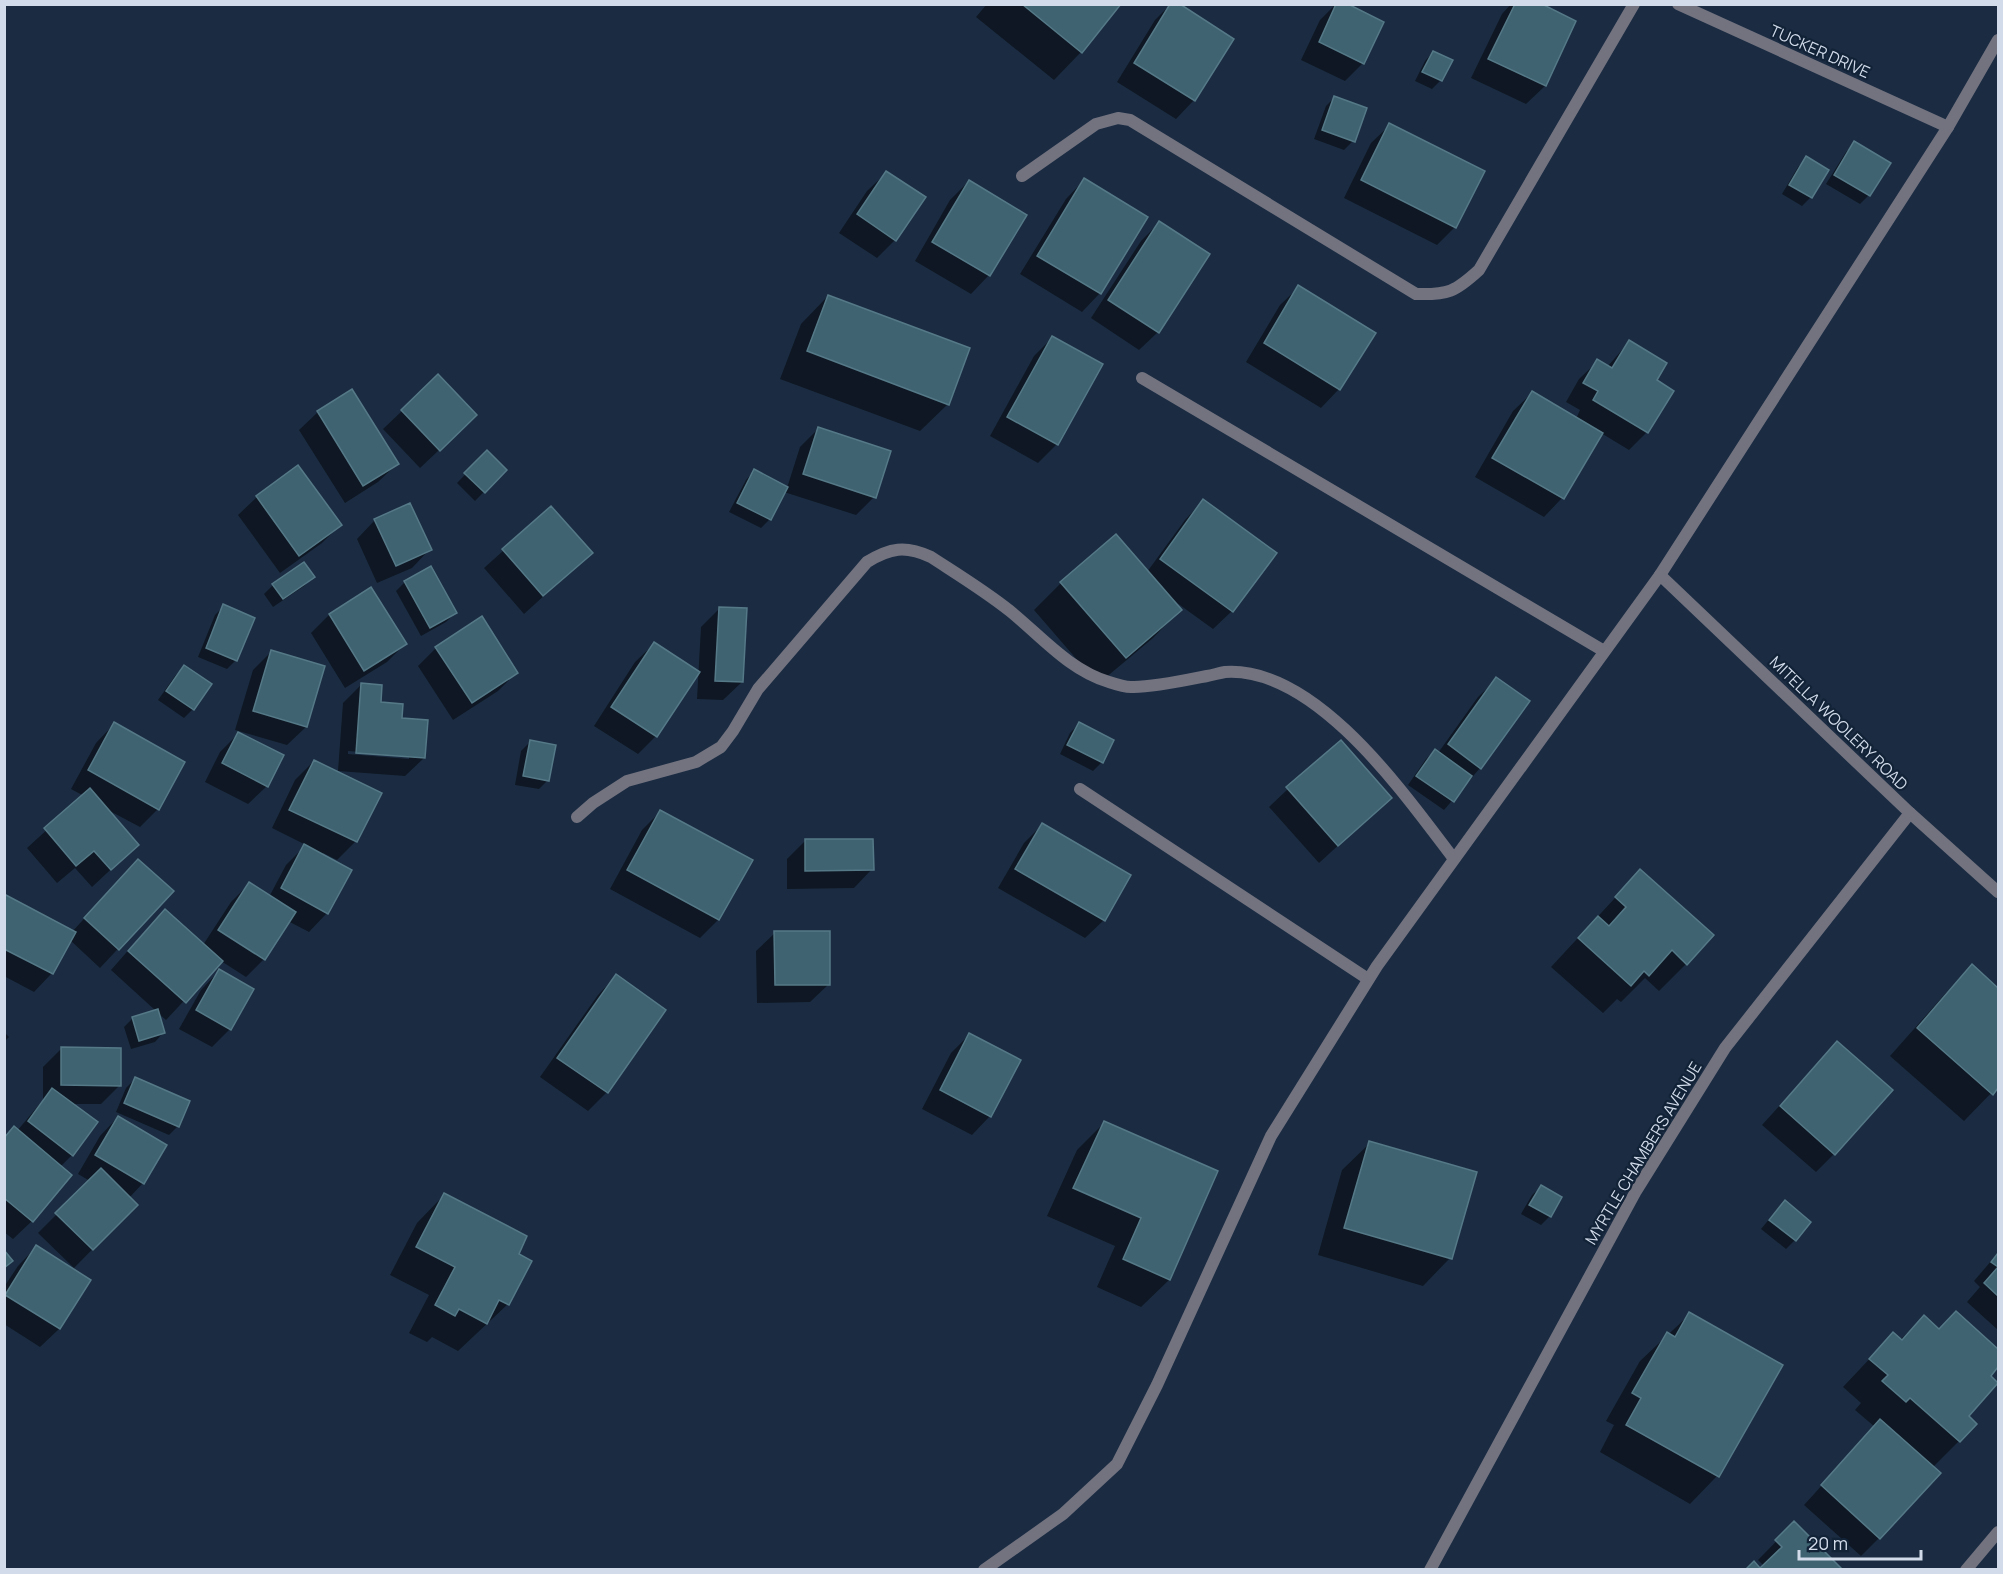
<svg xmlns="http://www.w3.org/2000/svg" width="2003" height="1574" viewBox="0 0 2003 1574" font-family="Manrope,sans-serif">
	<style>
		.shadow { fill: #0007; fill-rule: evenodd }
		.building { fill: #3f6371; stroke: #557987; stroke-width: 1.5 }
		.lines { fill: none; stroke-linecap: round; stroke-linejoin: round }
		.minor { stroke: #737380; stroke-width: 12 }
		.labels { text-anchor: middle; dominant-baseline: central; stroke-width: 4.5; stroke-linejoin: round; paint-order: stroke }
		.street-label { font-size: 16px; fill: #d1dbea; stroke: #122237 }
	</style>
	<rect width="100%" height="100%" fill="#1b2c42"/>
	<g class="shadow">
		<path d="M 987,4 L 1119,4 L 1081,52 L 1054,80 L 976,17 Z"/>
		<path d="M 1171,4 L 1194,100 L 1176,119 L 1117,82 L 1155,20 Z"/>
		<path d="M 1336,4 L 1363,63 L 1345,81 L 1301,60 L 1320,20 Z"/>
		<path d="M 1511,4 L 1538,4 L 1574,22 L 1545,86 L 1526,104 L 1471,78 L 1502,14 Z"/>
		<path d="M 1433,52 L 1441,80 L 1432,89 L 1415,81 L 1425,61 Z"/>
		<path d="M 1335,97 L 1353,141 L 1344,150 L 1314,139 L 1326,106 Z"/>
		<path d="M 1390,125 L 1455,227 L 1437,245 L 1344,198 L 1371,143 Z"/>
		<path d="M 1855,143 L 1889,163 L 1869,195 L 1860,204 L 1826,184 L 1846,152 Z"/>
		<path d="M 1807,158 L 1811,197 L 1802,206 L 1782,194 L 1798,167 Z"/>
		<path d="M 886,173 L 895,240 L 877,258 L 839,233 L 867,191 Z"/>
		<path d="M 1084,180 L 1100,293 L 1082,312 L 1020,274 L 1066,199 Z"/>
		<path d="M 969,181 L 989,275 L 971,294 L 915,261 L 950,200 Z"/>
		<path d="M 1159,223 L 1158,332 L 1139,350 L 1091,318 L 1141,241 Z"/>
		<path d="M 1299,287 L 1339,389 L 1321,408 L 1246,362 L 1280,305 Z"/>
		<path d="M 828,296 L 948,404 L 920,431 L 780,379 L 801,324 Z"/>
		<path d="M 1052,338 L 1101,365 L 1057,444 L 1038,463 L 990,436 L 1034,356 Z"/>
		<path d="M 1629,342 L 1647,432 L 1629,450 L 1601,433 L 1562,498 L 1544,517 L 1475,477 L 1513,411 L 1532,393 L 1576,419 L 1580,410 L 1566,402 L 1579,379 L 1598,361 L 1607,367 Z"/>
		<path d="M 402,411 L 457,433 L 420,468 L 383,429 Z"/>
		<path d="M 318,412 L 397,464 L 378,482 L 345,503 L 299,430 Z"/>
		<path d="M 819,428 L 874,497 L 856,515 L 784,492 L 770,519 L 761,528 L 729,512 L 746,480 L 754,471 L 787,488 L 800,447 Z"/>
		<path d="M 487,452 L 505,470 L 475,501 L 457,483 Z"/>
		<path d="M 298,467 L 340,525 L 322,543 L 280,573 L 238,515 L 257,497 Z"/>
		<path d="M 1203,501 L 1232,611 L 1213,629 L 1173,600 L 1180,610 L 1153,638 L 1098,684 L 1034,610 L 1061,583 L 1147,572 L 1185,520 Z"/>
		<path d="M 551,508 L 591,553 L 524,614 L 484,568 Z"/>
		<path d="M 375,520 L 430,549 L 412,568 L 377,583 L 357,539 Z"/>
		<path d="M 304,564 L 313,577 L 304,586 L 273,607 L 264,594 L 273,585 Z"/>
		<path d="M 405,582 L 455,613 L 446,622 L 421,636 L 396,591 Z"/>
		<path d="M 371,589 L 405,644 L 387,662 L 345,688 L 311,633 L 329,615 Z"/>
		<path d="M 224,606 L 253,618 L 236,660 L 227,669 L 198,657 L 215,615 Z"/>
		<path d="M 720,608 L 742,682 L 723,700 L 697,699 L 701,627 Z"/>
		<path d="M 654,644 L 656,736 L 638,754 L 594,726 L 635,662 Z"/>
		<path d="M 436,648 L 516,673 L 498,691 L 453,720 L 418,666 Z"/>
		<path d="M 271,652 L 306,727 L 287,745 L 235,730 L 253,670 Z"/>
		<path d="M 184,667 L 193,709 L 184,718 L 158,700 L 175,676 Z"/>
		<path d="M 1497,679 L 1528,701 L 1480,768 L 1444,810 L 1408,785 L 1426,759 L 1435,751 L 1438,753 L 1478,697 Z"/>
		<path d="M 361,685 L 379,703 L 400,719 L 424,758 L 405,776 L 338,771 L 343,703 ZM 348,751 L 409,756 L 409,759 L 348,754 Z"/>
		<path d="M 114,724 L 158,809 L 140,827 L 106,809 L 137,845 L 92,887 L 75,868 L 57,883 L 27,848 L 84,796 L 71,789 L 96,743 Z"/>
		<path d="M 1079,724 L 1112,741 L 1102,762 L 1093,771 L 1060,754 L 1070,733 Z"/>
		<path d="M 239,733 L 267,786 L 248,804 L 205,782 L 220,752 Z"/>
		<path d="M 530,742 L 548,780 L 539,789 L 515,785 L 521,751 Z"/>
		<path d="M 314,761 L 379,793 L 355,842 L 337,860 L 323,853 L 322,856 L 327,913 L 309,932 L 288,921 L 264,959 L 246,977 L 221,961 L 166,1020 L 157,1012 L 163,1033 L 155,1042 L 131,1049 L 124,1027 L 133,1018 L 156,1011 L 111,970 L 147,929 L 203,945 L 231,902 L 249,884 L 269,897 L 286,865 L 306,845 L 272,828 L 295,780 Z"/>
		<path d="M 1288,789 L 1390,798 L 1319,863 L 1269,807 Z"/>
		<path d="M 660,812 L 751,861 L 718,920 L 700,938 L 610,889 L 642,830 Z"/>
		<path d="M 1042,825 L 1104,920 L 1085,938 L 998,888 L 1024,843 Z"/>
		<path d="M 805,841 L 872,869 L 854,888 L 787,889 L 787,859 Z"/>
		<path d="M 1640,871 L 1686,964 L 1659,991 L 1645,978 L 1621,1002 L 1617,999 L 1603,1013 L 1551,967 Z"/>
		<path d="M 120,879 L 172,891 L 100,968 L 70,940 L 52,973 L 34,992 L 4,976 L 4,896 L 72,932 Z"/>
		<path d="M 775,933 L 829,984 L 810,1002 L 757,1003 L 756,951 Z"/>
		<path d="M 1972,966 L 1998,990 L 1998,1086 L 1964,1121 L 1890,1056 L 1945,994 Z"/>
		<path d="M 219,971 L 230,1029 L 212,1047 L 179,1029 L 201,990 Z"/>
		<path d="M 616,976 L 664,1010 L 607,1092 L 588,1111 L 540,1077 L 598,995 Z"/>
		<path d="M 4,1032 L 9,1037 L 4,1042 Z"/>
		<path d="M 969,1035 L 990,1116 L 972,1135 L 922,1109 L 951,1053 Z"/>
		<path d="M 1837,1043 L 1834,1154 L 1816,1172 L 1762,1125 Z"/>
		<path d="M 61,1049 L 119,1086 L 101,1104 L 71,1104 L 72,1155 L 60,1167 L 70,1175 L 32,1221 L 13,1239 L 4,1232 L 4,1138 L 17,1131 L 43,1100 L 43,1067 Z"/>
		<path d="M 135,1079 L 178,1126 L 169,1135 L 116,1112 L 126,1088 Z"/>
		<path d="M 118,1117 L 143,1183 L 129,1198 L 136,1205 L 74,1268 L 38,1233 L 90,1181 L 78,1174 L 100,1136 Z"/>
		<path d="M 1104,1123 L 1216,1172 L 1169,1280 L 1141,1307 L 1097,1287 L 1115,1246 L 1047,1216 L 1077,1150 Z"/>
		<path d="M 1370,1143 L 1450,1258 L 1423,1286 L 1318,1255 L 1342,1170 Z"/>
		<path d="M 1541,1187 L 1560,1198 L 1550,1216 L 1541,1225 L 1521,1214 L 1532,1195 Z"/>
		<path d="M 444,1195 L 517,1254 L 508,1304 L 458,1351 L 432,1337 L 427,1342 L 409,1333 L 429,1295 L 390,1275 L 417,1223 Z"/>
		<path d="M 1776,1211 L 1795,1240 L 1786,1249 L 1761,1229 Z"/>
		<path d="M 36,1247 L 89,1281 L 59,1329 L 40,1347 L 4,1324 L 4,1287 L 18,1266 Z"/>
		<path d="M 1998,1253 L 1998,1330 L 1967,1302 L 1980,1287 L 1974,1281 Z"/>
		<path d="M 1956,1313 L 1998,1351 L 1998,1365 L 1989,1376 L 1967,1417 L 1959,1441 L 1932,1468 L 1879,1538 L 1861,1556 L 1804,1505 L 1875,1427 L 1855,1410 L 1861,1403 L 1843,1387 L 1893,1334 L 1900,1340 L 1924,1317 L 1938,1330 Z"/>
		<path d="M 1690,1314 L 1781,1365 L 1717,1476 L 1690,1504 L 1600,1452 L 1614,1425 L 1606,1421 L 1640,1361 Z"/>
		<path d="M 1794,1523 L 1840,1570 L 1764,1566 L 1758,1560 Z"/>
	</g>
	<g class="building">
		<path d="M 1022,4 L 1121,4 L 1082,53 Z"/>
		<path d="M 1170,4 L 1180,4 L 1234,39 L 1195,101 L 1134,63 Z"/>
		<path d="M 1336,4 L 1348,4 L 1384,22 L 1364,64 L 1319,42 Z"/>
		<path d="M 1515,4 L 1542,4 L 1576,21 L 1546,86 L 1488,59 Z"/>
		<path d="M 1433,51 L 1453,60 L 1442,81 L 1422,72 Z"/>
		<path d="M 1334,96 L 1367,108 L 1355,142 L 1322,130 Z"/>
		<path d="M 1389,123 L 1485,171 L 1456,228 L 1361,180 Z"/>
		<path d="M 1854,141 L 1891,163 L 1870,196 L 1834,175 Z"/>
		<path d="M 1806,156 L 1829,170 L 1812,198 L 1789,185 Z"/>
		<path d="M 886,171 L 926,197 L 896,241 L 857,214 Z"/>
		<path d="M 1084,178 L 1148,217 L 1101,294 L 1037,256 Z"/>
		<path d="M 969,180 L 1027,215 L 990,276 L 932,242 Z"/>
		<path d="M 1159,221 L 1210,254 L 1159,333 L 1108,300 Z"/>
		<path d="M 1298,285 L 1376,333 L 1340,390 L 1264,343 Z"/>
		<path d="M 828,295 L 970,348 L 949,405 L 807,351 Z"/>
		<path d="M 1052,336 L 1103,364 L 1058,445 L 1007,417 Z"/>
		<path d="M 1629,340 L 1667,363 L 1657,380 L 1674,391 L 1648,433 L 1593,400 L 1598,391 L 1583,383 L 1597,359 L 1612,368 Z"/>
		<path d="M 438,374 L 477,415 L 440,451 L 401,410 Z"/>
		<path d="M 352,389 L 399,464 L 363,486 L 317,411 Z"/>
		<path d="M 1532,391 L 1603,433 L 1564,499 L 1492,458 Z"/>
		<path d="M 818,427 L 891,451 L 876,498 L 803,474 Z"/>
		<path d="M 487,450 L 507,470 L 485,493 L 464,473 Z"/>
		<path d="M 298,465 L 342,525 L 299,556 L 256,496 Z"/>
		<path d="M 754,469 L 788,487 L 771,520 L 737,503 Z"/>
		<path d="M 1203,499 L 1277,553 L 1233,612 L 1160,559 Z"/>
		<path d="M 410,503 L 432,550 L 396,566 L 374,519 Z"/>
		<path d="M 551,506 L 593,553 L 543,596 L 502,549 Z"/>
		<path d="M 1116,534 L 1182,610 L 1126,658 L 1060,582 Z"/>
		<path d="M 304,562 L 315,577 L 283,599 L 272,584 Z"/>
		<path d="M 431,566 L 457,613 L 430,628 L 404,581 Z"/>
		<path d="M 371,587 L 407,644 L 364,671 L 329,614 Z"/>
		<path d="M 223,604 L 255,618 L 237,661 L 206,648 Z"/>
		<path d="M 719,607 L 747,608 L 743,682 L 715,681 Z"/>
		<path d="M 482,616 L 518,673 L 472,703 L 435,647 Z"/>
		<path d="M 654,642 L 700,672 L 657,737 L 611,707 Z"/>
		<path d="M 271,650 L 325,666 L 307,727 L 253,711 Z"/>
		<path d="M 184,665 L 212,684 L 194,710 L 166,691 Z"/>
		<path d="M 1496,677 L 1530,701 L 1481,769 L 1448,744 Z"/>
		<path d="M 361,683 L 382,685 L 381,702 L 403,704 L 402,718 L 428,720 L 425,758 L 356,753 Z"/>
		<path d="M 114,722 L 185,762 L 159,810 L 88,770 Z"/>
		<path d="M 1079,722 L 1114,740 L 1103,763 L 1067,745 Z"/>
		<path d="M 238,732 L 284,755 L 268,787 L 222,763 Z"/>
		<path d="M 530,740 L 556,745 L 549,781 L 523,776 Z"/>
		<path d="M 1341,740 L 1392,798 L 1338,846 L 1286,787 Z"/>
		<path d="M 1435,749 L 1472,776 L 1454,802 L 1416,776 Z"/>
		<path d="M 314,760 L 382,793 L 357,842 L 289,810 Z"/>
		<path d="M 90,788 L 139,845 L 111,870 L 94,851 L 76,866 L 44,828 Z"/>
		<path d="M 660,810 L 753,860 L 719,920 L 627,870 Z"/>
		<path d="M 1042,823 L 1131,875 L 1105,921 L 1015,869 Z"/>
		<path d="M 805,839 L 873,839 L 874,870 L 805,871 Z"/>
		<path d="M 304,844 L 352,870 L 328,914 L 281,888 Z"/>
		<path d="M 138,859 L 174,891 L 119,950 L 84,918 Z"/>
		<path d="M 1640,869 L 1714,935 L 1687,965 L 1672,950 L 1649,976 L 1644,971 L 1631,986 L 1578,938 L 1598,916 L 1609,926 L 1626,907 L 1615,897 Z"/>
		<path d="M 249,882 L 296,912 L 265,960 L 218,930 Z"/>
		<path d="M 4,894 L 76,932 L 53,974 L 4,949 Z"/>
		<path d="M 165,909 L 223,961 L 186,1003 L 128,951 Z"/>
		<path d="M 774,931 L 830,931 L 830,985 L 775,985 Z"/>
		<path d="M 1972,964 L 1998,988 L 1998,1088 L 1993,1095 L 1917,1028 Z"/>
		<path d="M 219,969 L 254,989 L 231,1030 L 196,1010 Z"/>
		<path d="M 616,974 L 666,1010 L 608,1093 L 557,1058 Z"/>
		<path d="M 158,1009 L 165,1033 L 139,1041 L 132,1017 Z"/>
		<path d="M 969,1033 L 1021,1060 L 991,1117 L 940,1090 Z"/>
		<path d="M 1837,1041 L 1893,1090 L 1835,1155 L 1780,1106 Z"/>
		<path d="M 61,1047 L 121,1048 L 121,1086 L 61,1085 Z"/>
		<path d="M 135,1077 L 190,1101 L 179,1127 L 124,1103 Z"/>
		<path d="M 52,1088 L 98,1122 L 73,1156 L 28,1121 Z"/>
		<path d="M 118,1116 L 167,1145 L 144,1184 L 95,1155 Z"/>
		<path d="M 1104,1121 L 1218,1171 L 1170,1280 L 1123,1259 L 1141,1218 L 1073,1188 Z"/>
		<path d="M 14,1126 L 72,1175 L 33,1222 L 4,1198 L 4,1138 Z"/>
		<path d="M 1369,1141 L 1477,1172 L 1452,1259 L 1344,1228 Z"/>
		<path d="M 101,1168 L 138,1205 L 93,1250 L 55,1213 Z"/>
		<path d="M 1541,1185 L 1562,1197 L 1551,1217 L 1529,1205 Z"/>
		<path d="M 444,1193 L 527,1236 L 519,1254 L 532,1261 L 509,1305 L 499,1300 L 487,1324 L 459,1309 L 455,1316 L 435,1305 L 455,1267 L 416,1247 Z"/>
		<path d="M 1785,1200 L 1811,1222 L 1796,1241 L 1769,1220 Z"/>
		<path d="M 36,1245 L 91,1280 L 60,1329 L 5,1295 Z"/>
		<path d="M 4,1250 L 13,1261 L 4,1268 Z"/>
		<path d="M 1998,1253 L 1998,1296 L 1984,1283 L 1998,1267 L 1991,1262 Z"/>
		<path d="M 1956,1311 L 1998,1349 L 1998,1367 L 1991,1376 L 1998,1383 L 1969,1416 L 1977,1424 L 1960,1442 L 1910,1398 L 1906,1402 L 1882,1381 L 1888,1375 L 1869,1359 L 1893,1332 L 1902,1340 L 1924,1315 L 1939,1329 Z"/>
		<path d="M 1689,1312 L 1783,1365 L 1719,1477 L 1626,1425 L 1641,1398 L 1632,1393 L 1667,1332 L 1675,1337 Z"/>
		<path d="M 1880,1419 L 1941,1473 L 1880,1539 L 1821,1485 Z"/>
		<path d="M 1794,1521 L 1843,1570 L 1745,1570 L 1754,1561 L 1760,1568 L 1782,1547 L 1775,1540 Z"/>
	</g>
	<g class="lines">
		<g class="minor">
			<path d="M 1678,4 L 1948,127"/>
			<path d="M 1022,176 L 1096,124 L 1118,118 L 1130,120 L 1416,294 C 1448,295 1455,292 1479,270 L 1634,4"/>
			<path d="M 1142,378 L 1604,651"/>
			<path d="M 1660,575 L 1910,813 L 1998,892"/>
			<path d="M 1080,789 L 1368,979"/>
			<path d="M 577,817 L 593,803 L 627,781 L 696,762 L 721,747 L 733,731 L 758,689 L 867,562 C 890,548 905,545 931,557 C 957,574 985,591 1010,611 C 1041,636 1069,670 1109,682 C 1115,684 1124,687 1131,687 C 1150,688 1187,680 1207,676 C 1213,675 1219,673 1225,672 C 1316,666 1405,795 1454,859"/>
			<path d="M 984,1570 L 1063,1514 L 1117,1464 L 1157,1385 L 1271,1136 L 1377,966 L 1660,575 L 1948,127 L 1998,40"/>
			<path d="M 1430,1570 L 1636,1191 L 1725,1048 L 1910,813"/>
			<path d="M 1966,1570 L 1998,1532"/>
		</g>
	</g>
	<g class="labels">
		<g class="street-label">
			<text transform="translate(1820 51) rotate(24)">TUCKER DRIVE</text>
			<text transform="translate(1839 723) rotate(44)">MITELLA WOOLERY ROAD</text>
			<text transform="translate(1643 1153) rotate(-59)">MYRTLE CHAMBERS AVENUE</text>
		</g>
	</g>
	<rect width="2003" height="1574" fill="none" stroke="#d1dbea" stroke-width="12"/>
	<path d="M1799 1550v9h122v-9" fill="none" stroke="#d1dbea" stroke-width="3"/>
	<text x="1808" y="1550" font-size="18" fill="#d1dbea" stroke="#122237" stroke-width="4.5" paint-order="stroke">20 m</text>
</svg>
